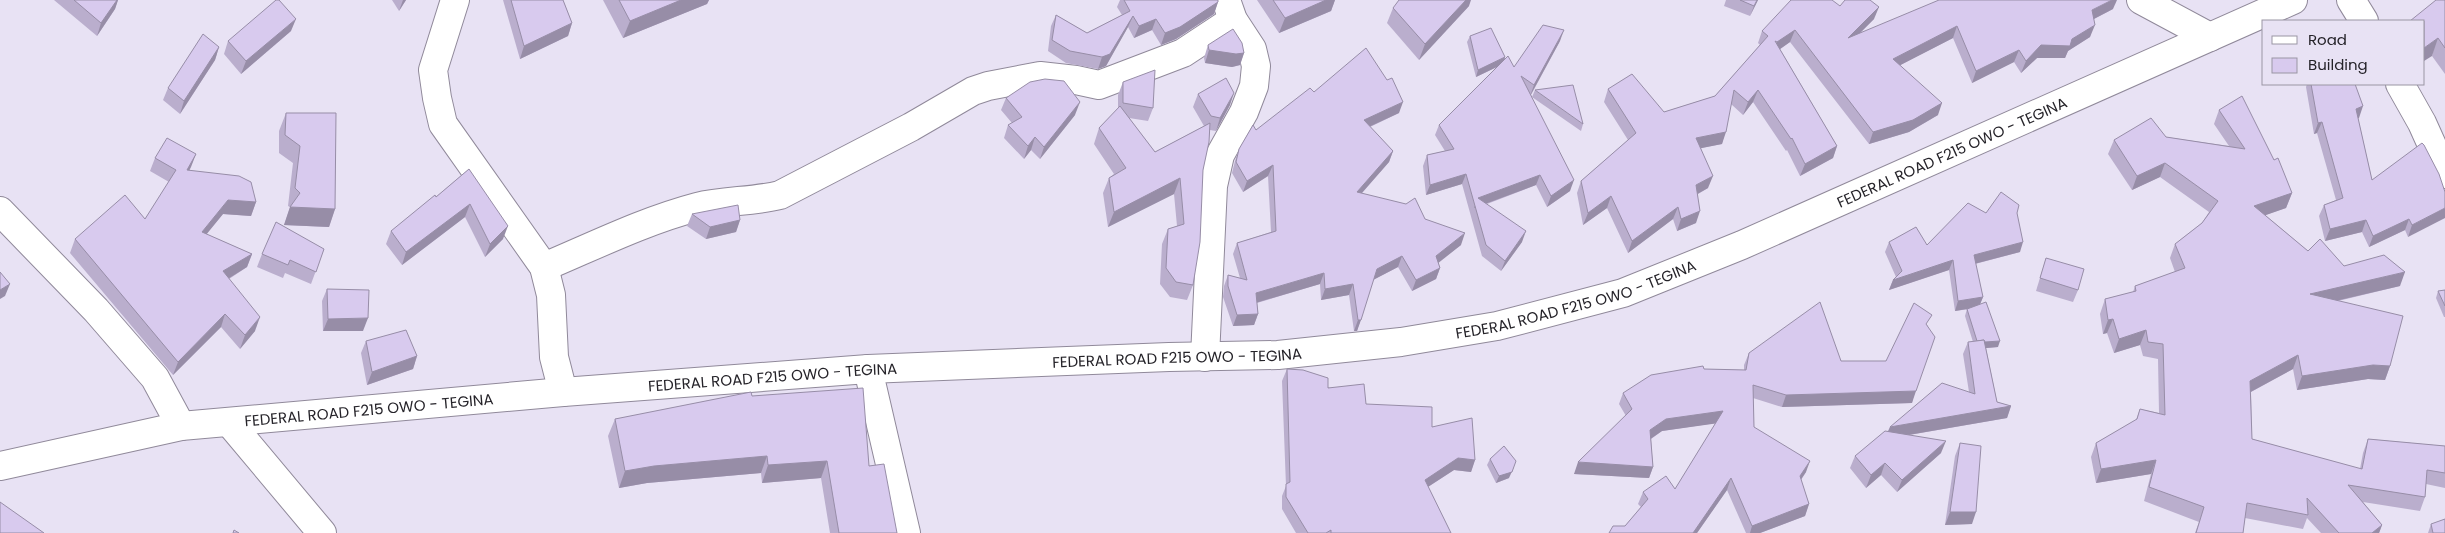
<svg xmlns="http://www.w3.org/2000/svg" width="2445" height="533" viewBox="0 0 2445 533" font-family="Poppins,sans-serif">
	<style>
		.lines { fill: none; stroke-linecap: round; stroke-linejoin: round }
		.minor-casing { stroke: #90899a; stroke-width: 30 }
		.major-casing { stroke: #90899a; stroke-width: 30 }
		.minor { stroke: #fff; stroke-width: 28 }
		.major { stroke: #fff; stroke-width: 28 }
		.wall { fill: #baaecd }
		.shaded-wall { fill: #978da7 }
		.building { fill: #d8caee; stroke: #978da7 }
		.labels { text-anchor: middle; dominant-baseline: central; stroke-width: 4; stroke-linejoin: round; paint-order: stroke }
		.street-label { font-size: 15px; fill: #252329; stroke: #e8e2f4 }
	</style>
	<rect width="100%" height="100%" fill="#e8e2f4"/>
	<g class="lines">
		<g class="minor-casing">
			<g id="minor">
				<path d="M 455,0 L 433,70 L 437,98 L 443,124 L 544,267 L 551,295 L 554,357 L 563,392"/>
				<path d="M 2141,0 L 2210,37"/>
				<path d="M 2351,0 L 2364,21"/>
				<path d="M 2400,84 L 2422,123 L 2445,174"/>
				<path d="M 0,211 L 96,310 L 155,378 L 181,426"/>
				<path d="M 544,267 C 594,246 644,221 697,207 C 724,200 752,202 780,195 L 911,127 L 973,91 L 988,86 L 1040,76 L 1076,80 L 1099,85 L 1183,53 L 1233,20"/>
				<path d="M 1205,357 L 1213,186 L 1220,155 L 1244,112 L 1254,86 L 1256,66 L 1252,49 L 1233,20 L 1226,0"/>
				<path d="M 868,369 L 906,533"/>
				<path d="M 229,422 L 322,533"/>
			</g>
		</g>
		<g class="major-casing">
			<g id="major">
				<path id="s1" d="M 0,466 L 181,426 L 563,392 L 868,369 L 1169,357 L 1278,355 L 1401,342 L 1497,326 L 1623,293 L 1742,245 L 2293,0"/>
			</g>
		</g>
		<use href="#minor" class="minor"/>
		<use href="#major" class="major"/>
	</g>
	<g class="wall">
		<path d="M 54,0 L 118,0 L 115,9 L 97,36 Z"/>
		<path d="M 392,0 L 406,0 L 399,11 Z"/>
		<path d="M 503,0 L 563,0 L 572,23 L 568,36 L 520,59 Z"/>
		<path d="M 603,0 L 709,0 L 707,4 L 623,38 Z"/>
		<path d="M 1120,0 L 1218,0 L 1218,2 L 1214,14 L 1176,39 L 1161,45 L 1152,30 L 1134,38 L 1128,27 L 1106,66 L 1098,69 L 1066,63 L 1048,51 L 1051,26 L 1056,15 L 1087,33 L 1122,15 L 1117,7 Z"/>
		<path d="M 1257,0 L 1335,0 L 1331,11 L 1279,33 Z"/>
		<path d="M 1726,0 L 1758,0 L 1750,16 L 1724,6 Z"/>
		<path d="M 2445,0 L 2445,74 L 2432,56 Z"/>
		<path d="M 1469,6 L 1419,60 L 1387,23 L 1393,8 Z"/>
		<path d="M 1840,6 L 1874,19 L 1861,32 L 2113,9 L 2094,19 L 2090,37 L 2068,51 L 2065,58 L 2037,58 L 2021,73 L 2014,62 L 1972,83 L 1953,38 L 1900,65 L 1938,115 L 1909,132 L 1869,144 L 1790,42 L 1780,49 L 1837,146 L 1833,158 L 1800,176 L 1787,150 L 1786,151 L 1753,102 L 1743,115 L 1731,104 L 1722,144 L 1701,148 L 1708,188 L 1698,194 L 1696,223 L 1677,231 L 1673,219 L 1628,253 L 1607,208 L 1583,225 L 1577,193 L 1581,181 L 1628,140 L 1604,102 L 1608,89 L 1664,112 L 1715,96 L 1760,45 L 1758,43 L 1762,31 Z"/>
		<path d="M 291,31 L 241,74 L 224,54 L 228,41 Z"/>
		<path d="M 1470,36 L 1505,57 L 1505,59 L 1514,67 L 1560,41 L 1531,95 L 1570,191 L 1547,207 L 1536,185 L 1487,204 L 1522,242 L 1501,271 L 1482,256 L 1462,184 L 1426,195 L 1423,166 L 1427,155 L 1445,151 L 1435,135 L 1439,125 L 1497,67 L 1476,77 L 1467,42 Z"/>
		<path d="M 1208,45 L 1244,53 L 1240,65 L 1232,67 L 1205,63 L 1204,58 Z"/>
		<path d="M 219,47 L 215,60 L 180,114 L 163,100 L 168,88 Z"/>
		<path d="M 1123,82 L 1153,108 L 1148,121 L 1129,118 L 1155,152 L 1204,126 L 1193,107 L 1198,94 L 1230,105 L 1216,131 L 1210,130 L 1203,170 L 1193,285 L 1187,300 L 1170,297 L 1160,284 L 1162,244 L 1168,229 L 1177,226 L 1174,194 L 1108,227 L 1103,193 L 1109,178 L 1114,174 L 1094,144 L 1099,128 L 1118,109 L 1118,95 Z"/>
		<path d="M 2307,84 L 2355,84 L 2359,118 L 2358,118 L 2372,180 L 2439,174 L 2408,237 L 2405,230 L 2369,247 L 2362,232 L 2325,241 L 2319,216 L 2324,205 L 2336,200 L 2317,133 L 2314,134 L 2306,87 Z"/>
		<path d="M 1535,90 L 1583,124 L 1581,131 L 1532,97 Z"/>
		<path d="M 1314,92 L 1399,113 L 1370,127 L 1393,151 L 1389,162 L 1362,193 L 1425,219 L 1461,245 L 1438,262 L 1440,268 L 1436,279 L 1412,291 L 1398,267 L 1373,280 L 1357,331 L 1354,331 L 1349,295 L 1321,300 L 1320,284 L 1257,303 L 1258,314 L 1254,325 L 1233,326 L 1223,297 L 1224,286 L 1228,275 L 1240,278 L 1233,254 L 1237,243 L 1271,232 L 1268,176 L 1243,192 L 1232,173 L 1235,161 L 1239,149 L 1256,130 Z"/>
		<path d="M 1006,98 L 1075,115 L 1040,159 L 1031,150 L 1024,159 L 1004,138 L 1008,125 L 1012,123 L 1001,110 Z"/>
		<path d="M 2219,110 L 2274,160 L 2292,193 L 2286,208 L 2265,215 L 2308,251 L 2344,266 L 2400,286 L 2338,301 L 2390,366 L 2385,380 L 2368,379 L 2297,390 L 2293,369 L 2251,392 L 2252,439 L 2360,469 L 2363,453 L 2368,439 L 2445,446 L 2445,488 L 2426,484 L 2425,497 L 2420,511 L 2363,502 L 2382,525 L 2379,533 L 2321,533 L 2307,518 L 2303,529 L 2245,518 L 2243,533 L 2195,533 L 2199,522 L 2144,501 L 2151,474 L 2096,483 L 2091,457 L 2096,443 L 2136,420 L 2140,409 L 2159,413 L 2158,359 L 2143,356 L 2140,345 L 2114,353 L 2107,333 L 2103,334 L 2100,314 L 2105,299 L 2133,292 L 2135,286 L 2175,272 L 2170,258 L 2175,244 L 2202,223 L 2209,212 L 2160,177 L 2132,190 L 2108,154 L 2114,140 L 2166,137 L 2229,146 L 2214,124 Z"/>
		<path d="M 286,113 L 335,209 L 329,227 L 284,225 L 290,207 L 288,206 L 293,163 L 279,153 L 279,131 Z"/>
		<path d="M 196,154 L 189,170 L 256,202 L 251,216 L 223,214 L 206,234 L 252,254 L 247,267 L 229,279 L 255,331 L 240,349 L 221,327 L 173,375 L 70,253 L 75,239 L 145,219 L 169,182 L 150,171 L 155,158 Z"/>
		<path d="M 469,169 L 503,239 L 485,257 L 465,217 L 402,265 L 386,244 L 391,231 L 436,197 Z"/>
		<path d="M 1986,213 L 2017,213 L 2020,252 L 1975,264 L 1983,297 L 1980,304 L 1998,347 L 1986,348 L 1997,402 L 2011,406 L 2007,418 L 1909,435 L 1941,453 L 1897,492 L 1881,475 L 1866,488 L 1850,468 L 1855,456 L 1888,431 L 1890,427 L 1969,392 L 1963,354 L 1968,342 L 1973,342 L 1965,316 L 1967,309 L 1969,309 L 1955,311 L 1949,270 L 1889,290 L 1893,280 L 1896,277 L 1885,252 L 1889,242 L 1927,245 Z"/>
		<path d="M 692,214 L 740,220 L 736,232 L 706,239 L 687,226 Z"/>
		<path d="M 324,249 L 311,284 L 285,273 L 283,278 L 257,267 L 262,254 Z"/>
		<path d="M 2046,258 L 2078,290 L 2073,302 L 2036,291 Z"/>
		<path d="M 327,289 L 363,331 L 323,331 L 322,301 Z"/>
		<path d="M 2445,290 L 2445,317 L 2444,317 L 2436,298 L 2438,291 Z"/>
		<path d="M 1928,325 L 1912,403 L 1782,407 L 1753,398 L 1754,427 L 1806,472 L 1801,480 L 1809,504 L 1805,516 L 1760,533 L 1746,533 L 1727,490 L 1697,533 L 1609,533 L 1625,526 L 1641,507 L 1638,504 L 1643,492 L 1675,489 L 1716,423 L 1662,431 L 1651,439 L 1653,467 L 1649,478 L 1574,474 L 1626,416 L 1619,404 L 1623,393 L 1704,369 L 1744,370 L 1744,365 L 1749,353 L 1841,361 L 1886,361 Z"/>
		<path d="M 366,341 L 417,356 L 413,369 L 367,385 L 361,353 Z"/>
		<path d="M 1287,369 L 1366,404 L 1432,427 L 1475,460 L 1471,472 L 1454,470 L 1428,487 L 1451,533 L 1296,533 L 1282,509 L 1282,496 L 1286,486 L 1282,381 Z"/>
		<path d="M 752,396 L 869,466 L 897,533 L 830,533 L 821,478 L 762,483 L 761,473 L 647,483 L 619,488 L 608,436 L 615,419 Z"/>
		<path d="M 1960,443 L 1972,524 L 1945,525 L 1955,456 Z"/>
		<path d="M 1490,459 L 1509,478 L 1496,483 L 1487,465 Z"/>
		<path d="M 2431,524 L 2445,533 L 2428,533 Z"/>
	</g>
	<g class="shaded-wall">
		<path d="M 117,0 L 118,0 L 115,9 L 97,36 L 101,23 Z"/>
		<path d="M 403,0 L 406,0 L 399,11 Z"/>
		<path d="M 681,0 L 709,0 L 707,4 L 623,38 L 630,21 Z"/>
		<path d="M 1326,0 L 1335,0 L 1331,11 L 1279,33 L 1285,18 Z"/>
		<path d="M 1466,0 L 1471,0 L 1469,6 L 1419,60 L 1425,44 Z"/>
		<path d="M 1757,0 L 1758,0 L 1750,16 L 1754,6 Z"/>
		<path d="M 2112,0 L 2117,0 L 2113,9 L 2088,22 L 2092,10 Z"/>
		<path d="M 1218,2 L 1214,14 L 1176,39 L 1161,45 L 1165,33 Z"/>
		<path d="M 1879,7 L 1874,19 L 1843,50 L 1848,38 Z"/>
		<path d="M 1133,16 L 1128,27 L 1106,66 L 1098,69 L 1102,57 Z"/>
		<path d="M 296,19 L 291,31 L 241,74 L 246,61 Z"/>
		<path d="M 1156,19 L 1152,30 L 1134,38 L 1139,26 Z"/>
		<path d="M 572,23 L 568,36 L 520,59 L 524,46 Z"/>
		<path d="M 2095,25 L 2090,37 L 2068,51 L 2065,58 L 2037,58 L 2021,73 L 2026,61 L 2041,45 L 2072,39 Z"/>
		<path d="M 1957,26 L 1953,38 L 1889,71 L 1893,59 Z"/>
		<path d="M 1564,30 L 1560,41 L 1530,96 L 1534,85 Z"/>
		<path d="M 1795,30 L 1790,42 L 1773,54 L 1777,42 Z"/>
		<path d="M 2438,38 L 2432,56 L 2424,61 L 2424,48 Z"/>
		<path d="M 219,47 L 215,60 L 180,114 L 184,101 Z"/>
		<path d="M 1209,50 L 1244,53 L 1240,65 L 1232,67 L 1205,63 Z"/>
		<path d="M 2019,50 L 2014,62 L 1972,83 L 1976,71 Z"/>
		<path d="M 1505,57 L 1503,64 L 1476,77 L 1478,70 Z"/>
		<path d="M 1758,90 L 1753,102 L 1743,115 L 1748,102 Z"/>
		<path d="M 1234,93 L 1230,105 L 1216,131 L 1220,118 Z"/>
		<path d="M 1080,102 L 1075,115 L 1040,159 L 1044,147 Z"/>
		<path d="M 1403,102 L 1399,113 L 1360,131 L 1364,120 Z"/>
		<path d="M 1942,103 L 1938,115 L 1909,132 L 1869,144 L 1873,132 Z"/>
		<path d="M 2363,106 L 2359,118 L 2351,121 L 2356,109 Z"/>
		<path d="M 2322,122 L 2317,133 L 2314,134 L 2318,123 Z"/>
		<path d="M 1726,132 L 1722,144 L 1692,150 L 1696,138 Z"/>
		<path d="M 1035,137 L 1031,150 L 1024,159 L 1028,146 Z"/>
		<path d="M 1837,146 L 1833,158 L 1800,176 L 1805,164 Z"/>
		<path d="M 1393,151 L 1389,162 L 1353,203 L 1357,192 Z"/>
		<path d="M 196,154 L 191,167 L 183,183 L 187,170 Z"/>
		<path d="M 2165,163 L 2160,177 L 2132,190 L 2137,176 Z"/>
		<path d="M 1273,165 L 1268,176 L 1243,192 L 1247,181 Z"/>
		<path d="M 1466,174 L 1462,184 L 1426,195 L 1430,185 Z"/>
		<path d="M 1540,175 L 1536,185 L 1474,208 L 1478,198 Z"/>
		<path d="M 1713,176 L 1708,188 L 1692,197 L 1696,185 Z"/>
		<path d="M 1180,178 L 1174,194 L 1108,227 L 1114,212 Z"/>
		<path d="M 1574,180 L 1570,191 L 1547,207 L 1551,196 Z"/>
		<path d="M 2292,193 L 2286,208 L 2249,221 L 2254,206 Z"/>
		<path d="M 1611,196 L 1607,208 L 1583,225 L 1588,213 Z"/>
		<path d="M 228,200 L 256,202 L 251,216 L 223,214 L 197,246 L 202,232 Z"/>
		<path d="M 470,204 L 465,217 L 402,265 L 406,252 Z"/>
		<path d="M 290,207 L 335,209 L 329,227 L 284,225 Z"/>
		<path d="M 1678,207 L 1673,219 L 1628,253 L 1632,241 Z"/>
		<path d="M 2445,208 L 2445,218 L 2408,237 L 2412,225 Z"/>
		<path d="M 1700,211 L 1696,223 L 1677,231 L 1681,219 Z"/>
		<path d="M 2409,219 L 2405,230 L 2369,247 L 2373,236 Z"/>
		<path d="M 740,220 L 736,232 L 706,239 L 710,227 Z"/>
		<path d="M 2366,220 L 2362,232 L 2325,241 L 2330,229 Z"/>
		<path d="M 508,226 L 503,239 L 485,257 L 490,244 Z"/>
		<path d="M 1526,231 L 1522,242 L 1501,271 L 1505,261 Z"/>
		<path d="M 1465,233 L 1461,245 L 1432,268 L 1436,256 Z"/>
		<path d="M 2023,242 L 2020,252 L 1970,265 L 1974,255 Z"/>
		<path d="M 252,254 L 247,267 L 218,285 L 223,271 Z"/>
		<path d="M 1402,256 L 1398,267 L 1373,280 L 1377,269 Z"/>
		<path d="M 1953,260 L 1949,270 L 1889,290 L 1893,280 Z"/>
		<path d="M 1440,268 L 1436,279 L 1412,291 L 1416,280 Z"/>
		<path d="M 2405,272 L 2400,286 L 2305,308 L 2310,294 Z"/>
		<path d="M 1324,273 L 1320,284 L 1252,304 L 1256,293 Z"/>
		<path d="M 10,284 L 5,296 L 0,299 L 0,290 Z"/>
		<path d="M 1353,284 L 1349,295 L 1321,300 L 1325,289 Z"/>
		<path d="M 1983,297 L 1979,307 L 1955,311 L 1958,301 Z"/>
		<path d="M 225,314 L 221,327 L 173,375 L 178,362 Z"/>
		<path d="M 1258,314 L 1254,325 L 1233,326 L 1237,315 Z"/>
		<path d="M 260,317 L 255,331 L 240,349 L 245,335 Z"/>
		<path d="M 368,318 L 363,331 L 323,331 L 328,319 Z"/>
		<path d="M 2113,319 L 2107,333 L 2103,334 L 2108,320 Z"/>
		<path d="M 1358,320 L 1361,320 L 1357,331 L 1354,331 Z"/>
		<path d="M 2146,330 L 2140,345 L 2114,353 L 2119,339 Z"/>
		<path d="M 2000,341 L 1998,347 L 1975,349 L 1978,342 Z"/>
		<path d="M 2298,355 L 2293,369 L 2245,395 L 2250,381 Z"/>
		<path d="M 417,356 L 413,369 L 367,385 L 372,372 Z"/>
		<path d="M 2373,365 L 2390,366 L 2385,380 L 2368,379 L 2297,390 L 2302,376 Z"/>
		<path d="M 1916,391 L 1912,403 L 1782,407 L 1786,395 Z"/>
		<path d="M 2011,406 L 2007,418 L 1885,439 L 1890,427 Z"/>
		<path d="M 1723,411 L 1719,423 L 1662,431 L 1646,442 L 1650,430 L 1666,419 Z"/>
		<path d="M 1946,441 L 1941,453 L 1897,492 L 1902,480 Z"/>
		<path d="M 767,456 L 761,473 L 647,483 L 619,488 L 625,471 L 654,466 Z"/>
		<path d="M 1458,458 L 1475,460 L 1471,472 L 1454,470 L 1420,492 L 1425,480 Z"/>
		<path d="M 2156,460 L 2151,474 L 2096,483 L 2101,469 Z"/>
		<path d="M 827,461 L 821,478 L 762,483 L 768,465 Z"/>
		<path d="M 1810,461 L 1806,472 L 1795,488 L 1800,476 Z"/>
		<path d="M 1578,462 L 1653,467 L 1649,478 L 1574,474 Z"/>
		<path d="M 1885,463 L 1881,475 L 1866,488 L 1871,475 Z"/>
		<path d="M 1514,467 L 1509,478 L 1496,483 L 1499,476 Z"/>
		<path d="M 1731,478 L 1727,490 L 1697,533 L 1693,533 Z"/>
		<path d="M 1809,504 L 1805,516 L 1760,533 L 1750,533 L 1752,526 Z"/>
		<path d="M 1950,512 L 1976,512 L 1972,524 L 1945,525 Z"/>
		<path d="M 2382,525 L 2379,533 L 2372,533 Z"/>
	</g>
	<g class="building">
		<path d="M 74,0 L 117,0 L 101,23 Z"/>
		<path d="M 276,0 L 279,0 L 296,19 L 246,61 L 228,41 Z"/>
		<path d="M 511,0 L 563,0 L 572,23 L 524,46 Z"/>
		<path d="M 619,0 L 681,0 L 630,21 Z"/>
		<path d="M 1124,0 L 1218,0 L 1218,2 L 1180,27 L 1165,33 L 1156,19 L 1139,26 L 1133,16 L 1110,54 L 1102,57 L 1070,51 L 1052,40 L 1056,15 L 1087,33 L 1130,11 Z"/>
		<path d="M 1273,0 L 1326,0 L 1285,18 Z"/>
		<path d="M 1399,0 L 1466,0 L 1425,44 L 1393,8 Z"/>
		<path d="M 1740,0 L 1757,0 L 1754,6 Z"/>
		<path d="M 1791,0 L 1832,0 L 1840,6 L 1845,0 L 1870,0 L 1879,7 L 1848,38 L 1939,0 L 2112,0 L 2092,10 L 2095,25 L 2072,39 L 2070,46 L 2041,45 L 2026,61 L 2019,50 L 1976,71 L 1957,26 L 1893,59 L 1942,103 L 1913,120 L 1873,132 L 1795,30 L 1777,42 L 1775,41 L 1837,146 L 1805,164 L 1792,138 L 1791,139 L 1758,90 L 1748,102 L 1734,90 L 1726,132 L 1696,138 L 1713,176 L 1696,185 L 1700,211 L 1681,219 L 1678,207 L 1632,241 L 1611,196 L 1588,213 L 1581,181 L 1636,133 L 1608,89 L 1632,74 L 1664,112 L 1715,96 L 1768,36 L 1762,31 Z"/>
		<path d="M 2436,0 L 2445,0 L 2445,48 L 2438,38 L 2424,48 L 2424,21 L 2410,21 Z"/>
		<path d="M 1543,25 L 1564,30 L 1534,85 L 1521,76 L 1574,180 L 1551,196 L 1540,175 L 1478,198 L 1526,231 L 1505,261 L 1486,245 L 1466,174 L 1430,185 L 1427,155 L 1454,149 L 1439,125 L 1508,56 L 1514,67 Z"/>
		<path d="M 1491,28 L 1505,57 L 1478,70 L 1470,36 Z"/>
		<path d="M 1233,29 L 1242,43 L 1244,53 L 1236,54 L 1209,50 L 1208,45 Z"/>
		<path d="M 203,34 L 219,47 L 184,101 L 168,88 Z"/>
		<path d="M 1366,48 L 1387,80 L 1392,78 L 1403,102 L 1364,120 L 1393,151 L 1357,192 L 1406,204 L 1415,198 L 1425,219 L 1465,233 L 1436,256 L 1440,268 L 1416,280 L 1402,256 L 1377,269 L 1361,320 L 1358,320 L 1353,284 L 1325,289 L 1324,273 L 1256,293 L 1258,314 L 1237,315 L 1228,286 L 1228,275 L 1247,280 L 1237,243 L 1276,231 L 1273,165 L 1247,181 L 1236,162 L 1239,149 L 1253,125 L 1256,130 L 1310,88 L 1314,92 Z"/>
		<path d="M 1155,70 L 1153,108 L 1123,103 L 1123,82 Z"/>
		<path d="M 1226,78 L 1234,93 L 1220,118 L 1211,116 L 1198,94 Z"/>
		<path d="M 1045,79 L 1064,81 L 1080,102 L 1044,147 L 1035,137 L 1028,146 L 1008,125 L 1022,117 L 1006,98 L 1030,82 Z"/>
		<path d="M 2311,84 L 2355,84 L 2363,106 L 2356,109 L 2372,180 L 2422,143 L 2424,145 L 2439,174 L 2445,192 L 2445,208 L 2412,225 L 2409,219 L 2373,236 L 2366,220 L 2330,229 L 2324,205 L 2343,198 L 2322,122 L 2318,123 Z"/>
		<path d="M 1573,85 L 1583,124 L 1535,90 Z"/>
		<path d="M 2242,96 L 2274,160 L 2278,158 L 2292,193 L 2254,206 L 2308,251 L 2320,239 L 2344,266 L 2384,255 L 2405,272 L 2310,294 L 2403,316 L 2390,366 L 2373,365 L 2302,376 L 2298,355 L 2250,381 L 2252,439 L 2362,469 L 2368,439 L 2445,446 L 2445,473 L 2427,470 L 2425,497 L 2348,485 L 2382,525 L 2372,533 L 2339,533 L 2307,498 L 2308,515 L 2247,503 L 2243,533 L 2196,533 L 2204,507 L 2149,487 L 2156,460 L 2101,469 L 2096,443 L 2137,419 L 2140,409 L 2165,415 L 2163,344 L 2148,342 L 2146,330 L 2119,339 L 2113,319 L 2108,320 L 2105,299 L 2136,291 L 2135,286 L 2185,268 L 2175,244 L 2202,223 L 2218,201 L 2165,163 L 2137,176 L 2114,140 L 2151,118 L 2166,137 L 2245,149 L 2219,110 Z"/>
		<path d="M 1120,106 L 1155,152 L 1210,123 L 1209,142 L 1203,170 L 1200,242 L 1193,285 L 1176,282 L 1166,268 L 1168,229 L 1184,224 L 1180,178 L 1114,212 L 1109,178 L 1126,168 L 1099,128 Z"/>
		<path d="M 286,113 L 336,113 L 335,209 L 290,207 L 300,193 L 295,188 L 300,146 L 285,135 Z"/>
		<path d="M 167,138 L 196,154 L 187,170 L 239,176 L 251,182 L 256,202 L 228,200 L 202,232 L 252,254 L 223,271 L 260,317 L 245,335 L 225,314 L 178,362 L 75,239 L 125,195 L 145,219 L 176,170 L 155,158 Z"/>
		<path d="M 469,169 L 508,226 L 490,244 L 470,204 L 406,252 L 391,231 L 435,195 L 436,197 Z"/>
		<path d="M 2001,192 L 2019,205 L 2017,213 L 2023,242 L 1974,255 L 1983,297 L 1958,301 L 1953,260 L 1893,280 L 1902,271 L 1889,242 L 1916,227 L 1927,245 L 1968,203 L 1986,213 Z"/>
		<path d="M 738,205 L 740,220 L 710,227 L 692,214 Z"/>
		<path d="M 276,222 L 324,249 L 316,272 L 290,260 L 288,265 L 262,254 Z"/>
		<path d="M 2046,258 L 2084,269 L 2078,290 L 2040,278 Z"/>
		<path d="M 0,272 L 10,284 L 0,290 Z"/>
		<path d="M 327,289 L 369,290 L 368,318 L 328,319 Z"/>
		<path d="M 2445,290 L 2445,306 L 2438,291 Z"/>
		<path d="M 1820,302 L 1841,361 L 1886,361 L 1914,303 L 1932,315 L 1926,324 L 1935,337 L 1916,391 L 1786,395 L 1753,385 L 1754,427 L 1810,461 L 1800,476 L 1809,504 L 1752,526 L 1731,478 L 1693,533 L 1609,533 L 1613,526 L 1625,526 L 1648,499 L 1643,492 L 1666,476 L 1675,489 L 1723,411 L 1666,419 L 1650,430 L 1653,467 L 1578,462 L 1632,409 L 1623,393 L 1651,375 L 1703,366 L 1704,369 L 1746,370 L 1749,353 Z"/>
		<path d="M 1986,302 L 2000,341 L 1985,342 L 1984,340 L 1977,341 L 1967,309 Z"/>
		<path d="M 406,330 L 417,356 L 372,372 L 366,341 Z"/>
		<path d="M 1984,340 L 1997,402 L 2011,406 L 1890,427 L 1942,383 L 1975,394 L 1968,342 Z"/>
		<path d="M 1287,369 L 1303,370 L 1328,378 L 1328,388 L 1364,384 L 1366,404 L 1432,407 L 1432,427 L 1472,418 L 1475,460 L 1458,458 L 1425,480 L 1451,533 L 1331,533 L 1331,530 L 1326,533 L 1308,533 L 1286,497 L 1286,484 L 1290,482 Z"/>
		<path d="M 863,388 L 869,466 L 884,464 L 897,533 L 839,533 L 827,461 L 768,465 L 767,456 L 654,466 L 625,471 L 615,419 L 751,392 L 752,396 Z"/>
		<path d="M 1885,431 L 1946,441 L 1902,480 L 1885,463 L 1871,475 L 1855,456 Z"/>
		<path d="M 1960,443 L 1981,446 L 1976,512 L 1950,512 Z"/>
		<path d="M 1504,446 L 1516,461 L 1512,472 L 1499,476 L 1490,459 Z"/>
		<path d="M 0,502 L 44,533 L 0,533 Z"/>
		<path d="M 2445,519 L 2445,533 L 2433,533 L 2431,524 Z"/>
		<path d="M 234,530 L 239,533 L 233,533 Z"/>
	</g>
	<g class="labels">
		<g class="street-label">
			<text stroke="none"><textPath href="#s1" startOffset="1994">FEDERAL ROAD F215 OWO - TEGINA</textPath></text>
			<text stroke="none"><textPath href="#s1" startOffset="1589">FEDERAL ROAD F215 OWO - TEGINA</textPath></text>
			<text stroke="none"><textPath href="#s1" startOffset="1184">FEDERAL ROAD F215 OWO - TEGINA</textPath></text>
			<text stroke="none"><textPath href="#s1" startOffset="779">FEDERAL ROAD F215 OWO - TEGINA</textPath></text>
			<text stroke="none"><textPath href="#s1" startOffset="374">FEDERAL ROAD F215 OWO - TEGINA</textPath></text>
		</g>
	</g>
	<rect x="2262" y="20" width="162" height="65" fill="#e8e2f4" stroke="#9a96a3"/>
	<rect x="2272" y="36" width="25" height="8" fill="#ffffff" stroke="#9a96a3"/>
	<text x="2308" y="45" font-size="15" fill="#252329">Road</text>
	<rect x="2272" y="58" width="25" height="15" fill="#d8caee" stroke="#9a96a3"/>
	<text x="2308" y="70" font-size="15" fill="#252329">Building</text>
</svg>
